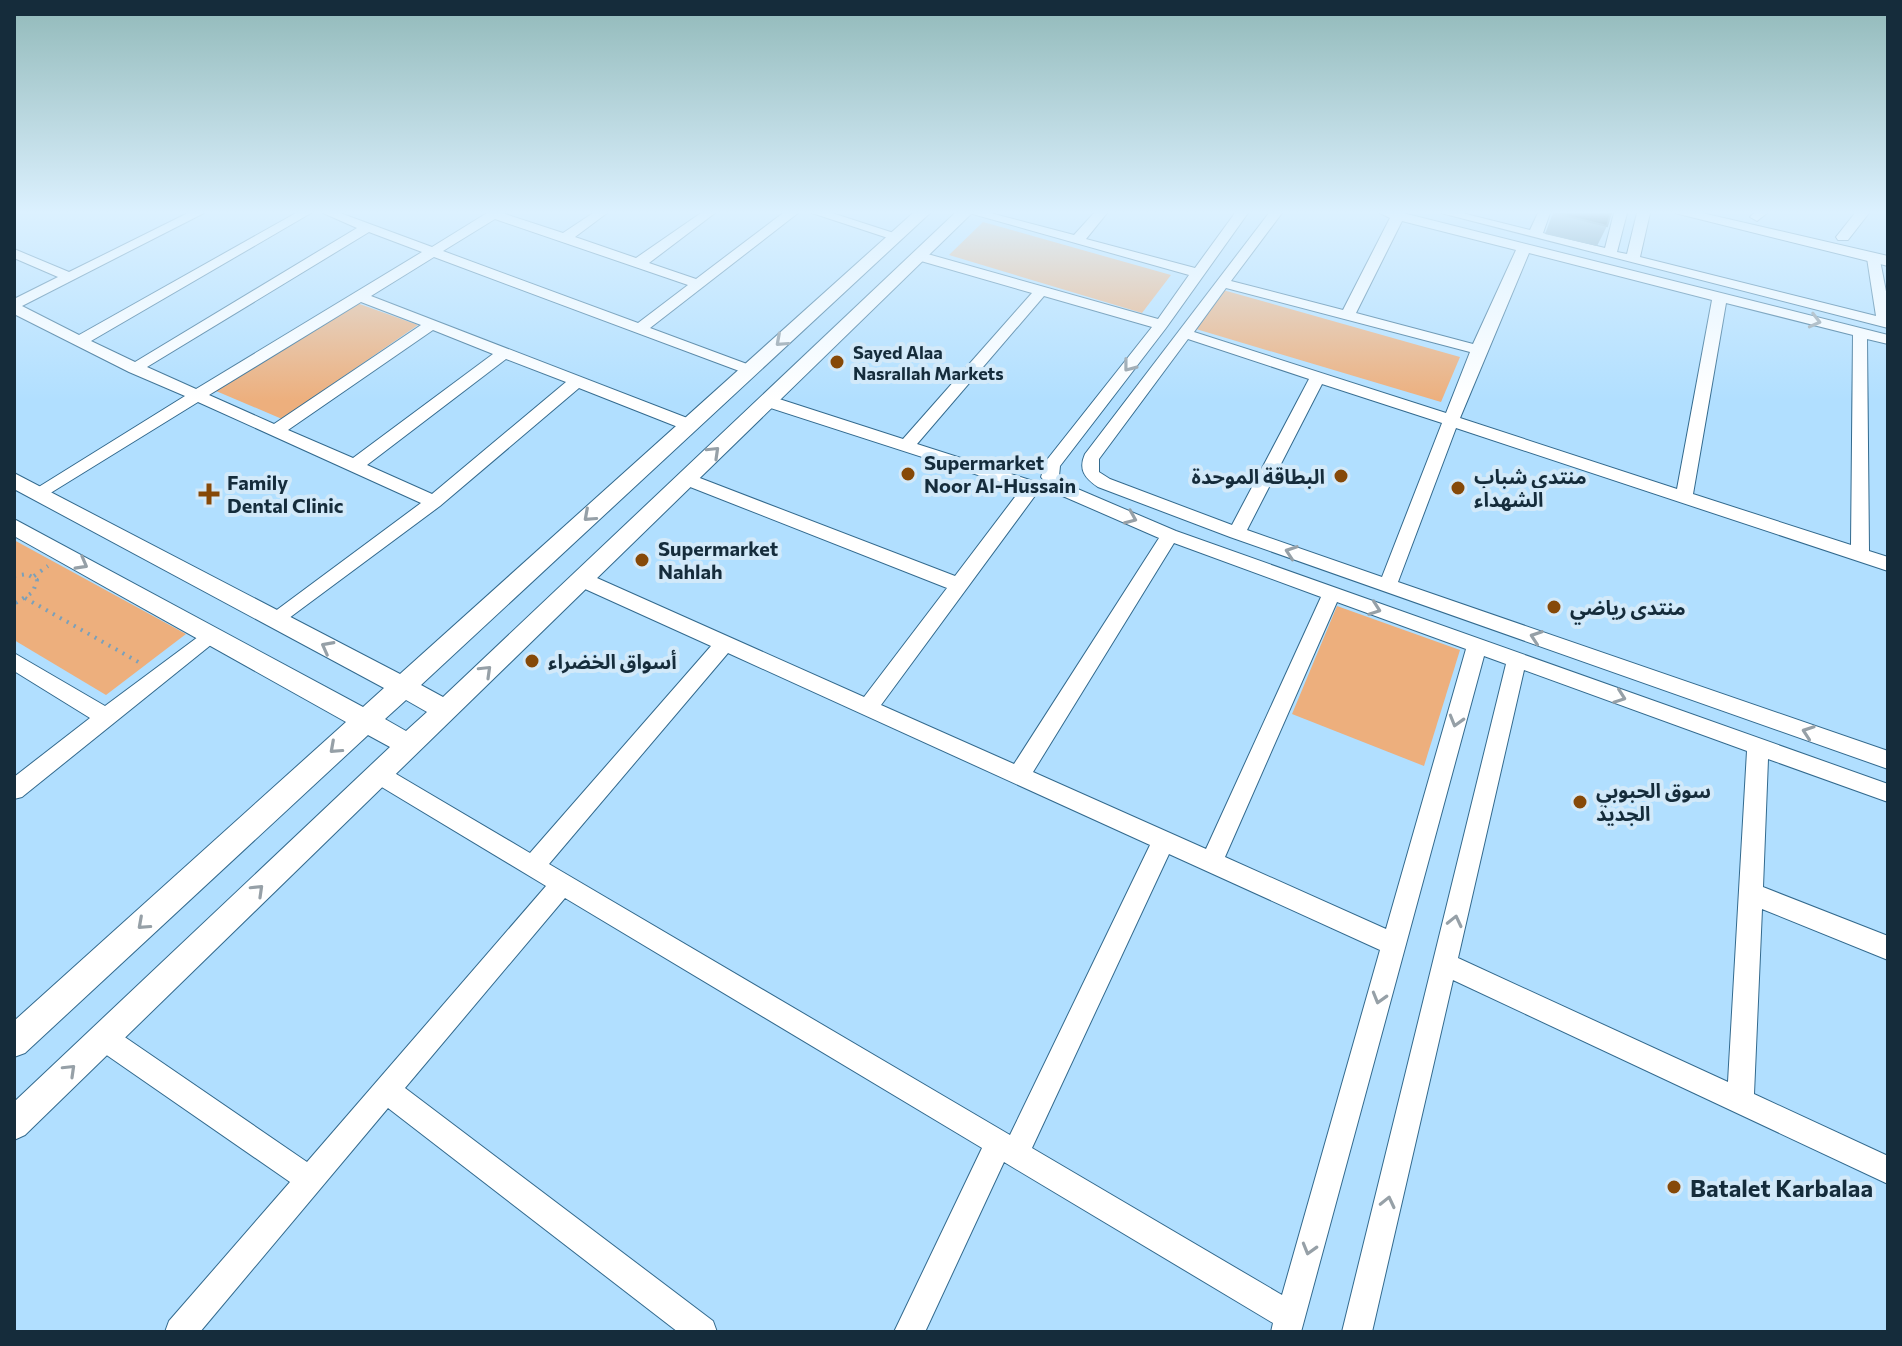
<svg xmlns="http://www.w3.org/2000/svg" width="1902" height="1346" viewBox="0 0 1902 1346" font-family="Commissioner,'Noto Sans Arabic',sans-serif">
	<style>
		.green { fill: #edaf7d }
		.lines { fill: none; stroke-linecap: round; stroke-linejoin: round }
		.minor-casing { stroke: #336a8e; stroke-width: 2 }
		.tertiary-casing { stroke: #336a8e; stroke-width: 2 }
		.path { stroke: #7aa0ba; stroke-width: 4; stroke-dasharray: 2 6; stroke-linecap: butt }
		.minor { fill: #fff; fill-rule: evenodd }
		.tertiary { fill: #fff; fill-rule: evenodd }
		.wall { fill: #5f879c }
		.building { fill: #0d2f38; stroke: #3e6474; stroke-width: 2 }
		.oneway { stroke: #96a0a7 }
		.poi-dot { fill: #864908; stroke: #d2e9f9; stroke-width: 3 }
		.labels { text-anchor: middle; dominant-baseline: central; stroke-width: 8; stroke-linejoin: round; paint-order: stroke }
		.far-poi-label { font-size: 18px; font-weight: bold; fill: #152c3b; stroke: #d2e9f9; text-anchor: start }
		.poi-label { font-size: 20px; font-weight: bold; fill: #152c3b; stroke: #d2e9f9; text-anchor: start }
		.near-poi-label { font-size: 24px; font-weight: bold; fill: #152c3b; stroke: #d2e9f9; text-anchor: start }
	</style>
	<rect width="100%" height="100%" fill="#b1dfff"/>
	<g class="green">
		<path d="M 983,222 L 1171,275 L 1142,313 L 949,255 Z"/>
		<path d="M 1223,290 L 1460,357 L 1441,402 L 1196,329 Z"/>
		<path d="M 354,302 L 418,325 L 282,419 L 216,391 Z"/>
		<path d="M 14,540 L 186,634 L 106,695 L 14,640 Z"/>
		<path d="M 1337,606 L 1460,650 L 1424,766 L 1292,714 Z"/>
	</g>
	<g class="lines">
		<g class="minor-casing">
			<g id="minor">
				<path d="M 188,213 L 204,213 L 22,306 L 79,335 L 296,213 L 311,213 L 91,341 L 135,362 L 357,228 L 323,213 L 340,213 L 432,247 L 487,213 L 502,213 L 563,233 L 593,213 L 607,213 L 575,237 L 636,258 L 701,213 L 715,213 L 649,263 L 696,279 L 783,213 L 798,213 L 650,328 L 755,367 L 755,373 L 750,375 L 434,257 L 371,296 L 695,421 L 697,425 L 689,430 L 683,429 L 579,388 L 440,506 L 277,627 L 270,625 L 267,620 L 270,615 L 421,503 L 198,402 L 44,497 L 38,499 L 29,493 L 185,396 L 129,372 L 14,314 L 14,299 L 58,277 L 14,258 L 14,249 L 69,272 ZM 495,219 L 688,285 L 638,323 L 443,251 ZM 369,232 L 422,252 L 196,389 L 147,367 ZM 361,302 L 421,325 L 274,424 L 209,395 ZM 433,330 L 493,354 L 353,458 L 288,430 ZM 506,359 L 566,382 L 432,494 L 367,465 Z"/>
				<path d="M 812,213 L 832,213 L 903,236 L 891,239 Z"/>
				<path d="M 969,213 L 990,213 L 1074,235 L 1094,213 L 1107,213 L 1086,239 L 1195,268 L 1235,213 L 1248,213 L 1166,328 L 1060,466 L 1059,476 L 1066,484 L 1176,531 L 1888,784 L 1888,802 L 1768,759 L 1763,887 L 1888,936 L 1888,960 L 1762,909 L 1754,1094 L 1888,1156 L 1888,1184 L 1453,980 L 1372,1332 L 1342,1332 L 1506,664 L 1484,656 L 1301,1332 L 1271,1332 L 1273,1323 L 1004,1162 L 925,1332 L 894,1332 L 982,1148 L 565,898 L 405,1088 L 713,1321 L 717,1332 L 678,1332 L 388,1108 L 200,1332 L 165,1332 L 169,1321 L 290,1182 L 95,1047 L 91,1038 L 95,1029 L 104,1025 L 113,1029 L 307,1162 L 546,886 L 370,780 L 367,774 L 370,768 L 378,765 L 386,768 L 530,853 L 711,646 L 574,584 L 572,579 L 574,574 L 588,574 L 864,697 L 947,588 L 680,483 L 677,479 L 686,473 L 692,475 L 955,576 L 1021,489 L 761,405 L 761,397 L 773,397 L 903,439 L 1032,293 L 914,259 L 914,253 L 924,253 L 1158,319 L 1189,275 ZM 1044,296 L 1152,327 L 1046,461 L 1041,477 L 1045,482 L 1033,481 L 917,444 ZM 1037,493 L 1058,494 L 1159,538 L 1014,764 L 881,705 ZM 1174,543 L 1321,597 L 1206,849 L 1033,772 ZM 1337,602 L 1466,649 L 1386,929 L 1225,857 ZM 728,653 L 1150,845 L 1010,1135 L 549,864 ZM 1524,670 L 1747,751 L 1728,1082 L 1458,958 ZM 1169,854 L 1380,950 L 1282,1295 L 1032,1148 Z"/>
				<path d="M 1269,213 L 1282,213 L 1231,281 L 1343,310 L 1390,218 L 1380,213 L 1403,213 L 1888,335 L 1888,344 L 1867,339 L 1869,551 L 1888,557 L 1888,571 L 1456,428 L 1398,582 L 1888,751 L 1888,769 L 1230,537 L 1098,487 C 1085,478 1078,470 1085,454 ZM 1402,221 L 1516,250 L 1473,344 L 1356,313 ZM 1529,253 L 1712,300 L 1677,489 L 1460,418 ZM 1226,288 L 1470,352 L 1446,413 L 1194,332 ZM 1726,303 L 1853,335 L 1851,545 L 1693,494 ZM 1188,339 L 1309,379 L 1232,525 L 1110,479 L 1099,472 L 1099,459 ZM 1322,384 L 1442,423 L 1382,577 L 1247,530 Z"/>
				<path d="M 1441,213 L 1462,213 L 1530,230 L 1538,213 L 1550,213 L 1543,233 L 1605,248 L 1614,213 L 1627,213 L 1617,252 L 1627,254 L 1637,213 L 1650,213 L 1640,257 L 1876,316 L 1867,258 L 1879,255 L 1888,302 L 1888,328 Z"/>
				<path d="M 1754,213 L 1767,213 L 1757,221 L 1750,217 Z"/>
				<path d="M 1855,213 L 1869,213 L 1848,240 L 1838,240 L 1836,237 Z"/>
				<path d="M 210,628 L 217,630 L 220,635 L 217,640 L 22,797 L 14,799 L 14,777 L 90,718 L 14,671 L 14,653 L 105,706 Z"/>
			</g>
		</g>
		<g class="tertiary-casing">
			<g id="tertiary">
				<path d="M 913,213 L 930,213 L 421,685 L 443,697 L 955,213 L 972,213 L 25,1135 L 14,1140 L 14,1102 L 390,747 L 368,735 L 25,1053 L 14,1057 L 14,1021 L 346,722 L 14,536 L 14,519 L 363,707 L 384,688 L 14,489 L 14,473 L 400,674 ZM 406,700 L 427,712 L 406,731 L 385,719 Z"/>
				<path d="M 1675,213 L 1702,213 L 1888,256 L 1888,266 Z"/>
			</g>
		</g>
		<g class="path">
			<path d="M 14,576 L 27,574 L 37,580 L 33,592 L 14,604"/>
			<path d="M 34,576 L 48,566"/>
			<path d="M 25,598 L 142,664"/>
		</g>
		<use href="#minor" class="minor"/>
		<use href="#tertiary" class="tertiary"/>
	</g>
	<path class="wall" d="M 1553,213 L 1611,213 L 1607,226 L 1597,246 L 1545,234 Z"/>
	<path class="building" d="M 1555,213 L 1611,213 L 1607,226 Z"/>
	<defs><path id="oneway-chevron" d="M-2-3.5L2.5 0L-2 3.5" fill="none" stroke-width="1.6" stroke-linecap="round" stroke-linejoin="round" transform="scale(2)"/></defs>
	<g class="oneway">
		<use href="#oneway-chevron" transform="translate(1815 321) rotate(14)"/>
		<use href="#oneway-chevron" transform="translate(781 341) rotate(138)"/>
		<use href="#oneway-chevron" transform="translate(1129 366) rotate(128)"/>
		<use href="#oneway-chevron" transform="translate(714 452) rotate(-44)"/>
		<use href="#oneway-chevron" transform="translate(589 516) rotate(138)"/>
		<use href="#oneway-chevron" transform="translate(1131 518) rotate(23)"/>
		<use href="#oneway-chevron" transform="translate(1291 552) rotate(-161)"/>
		<use href="#oneway-chevron" transform="translate(82 564) rotate(29)"/>
		<use href="#oneway-chevron" transform="translate(1375 609) rotate(20)"/>
		<use href="#oneway-chevron" transform="translate(1536 637) rotate(-161)"/>
		<use href="#oneway-chevron" transform="translate(327 647) rotate(-152)"/>
		<use href="#oneway-chevron" transform="translate(486 671) rotate(-44)"/>
		<use href="#oneway-chevron" transform="translate(1620 697) rotate(20)"/>
		<use href="#oneway-chevron" transform="translate(1456 721) rotate(106)"/>
		<use href="#oneway-chevron" transform="translate(1808 732) rotate(-161)"/>
		<use href="#oneway-chevron" transform="translate(335 748) rotate(138)"/>
		<use href="#oneway-chevron" transform="translate(258 890) rotate(-44)"/>
		<use href="#oneway-chevron" transform="translate(1455 921) rotate(-77)"/>
		<use href="#oneway-chevron" transform="translate(143 924) rotate(138)"/>
		<use href="#oneway-chevron" transform="translate(1379 998) rotate(106)"/>
		<use href="#oneway-chevron" transform="translate(70 1070) rotate(-44)"/>
		<use href="#oneway-chevron" transform="translate(1388 1202) rotate(-77)"/>
		<use href="#oneway-chevron" transform="translate(1309 1249) rotate(106)"/>
	</g>
	<linearGradient id="sky" x2="0" y2="1"><stop stop-color="#91b9b9"/><stop offset="0.53" stop-color="#dcf1ff"/><stop offset="1" stop-color="#dcf1ff" stop-opacity="0"/></linearGradient>
	<rect width="1902" height="401" fill="url(#sky)"/>
	<g class="poi-dot">
		<circle cx="837" cy="362" r="8"/>
		<circle cx="908" cy="474" r="8"/>
		<circle cx="1341" cy="476" r="8"/>
		<circle cx="1458" cy="488" r="8"/>
		<path d="M205 482h8v8h8v8h-8v8h-8v-8h-8v-8h8z"/>
		<circle cx="642" cy="560" r="8"/>
		<circle cx="1554" cy="607" r="8"/>
		<circle cx="532" cy="661" r="8"/>
		<circle cx="1580" cy="802" r="8"/>
		<circle cx="1674" cy="1187" r="8"/>
	</g>
	<g class="labels">
		<g class="far-poi-label">
			<text x="853" y="352">Sayed Alaa<tspan x="853" dy="21">Nasrallah Markets</tspan></text>
		</g>
		<g class="poi-label">
			<text x="924" y="462">Supermarket<tspan x="924" dy="23">Noor Al-Hussain</tspan></text>
			<text x="1325" y="476" text-anchor="end">البطاقة الموحدة</text>
			<text x="1474" y="476">منتدى شباب<tspan x="1474" dy="23">الشهداء</tspan></text>
			<text x="227" y="482">Family<tspan x="227" dy="23">Dental Clinic</tspan></text>
			<text x="658" y="548">Supermarket<tspan x="658" dy="23">Nahlah</tspan></text>
			<text x="1570" y="607">منتدى رياضي</text>
			<text x="548" y="661">أسواق الخضراء</text>
			<text x="1596" y="790">سوق الحبوبي<tspan x="1596" dy="23">الجديد</tspan></text>
		</g>
		<g class="near-poi-label">
			<text x="1690" y="1187">Batalet Karbalaa</text>
		</g>
	</g>
	<rect width="1902" height="1346" fill="none" stroke="#152c3b" stroke-width="32"/>
</svg>
